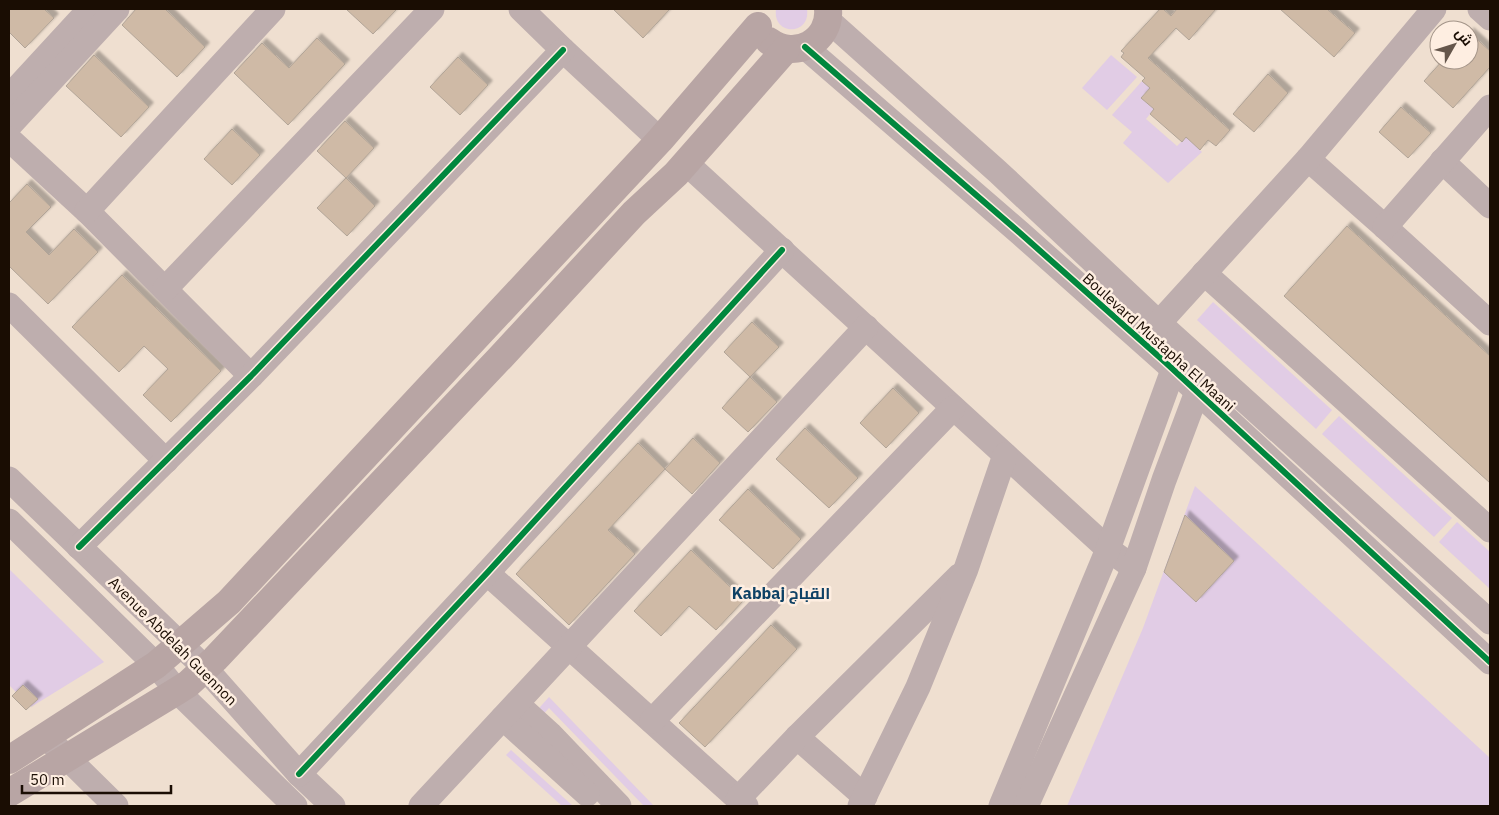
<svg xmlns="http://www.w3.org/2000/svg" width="1499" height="815" viewBox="0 0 1499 815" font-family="'IBM Plex Sans',Cairo,sans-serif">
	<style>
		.green { fill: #e1cce5 }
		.building { fill: #cfbaa6; stroke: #b1a497; filter: url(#shadow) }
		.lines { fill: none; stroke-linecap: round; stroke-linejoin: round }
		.minor { stroke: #beaeae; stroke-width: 25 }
		.major { stroke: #b8a5a4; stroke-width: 28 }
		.cycleway-casing { stroke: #feeee1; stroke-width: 9 }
		.cycleway { stroke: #00873e; stroke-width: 6 }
		.labels { text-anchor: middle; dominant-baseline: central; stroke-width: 5; stroke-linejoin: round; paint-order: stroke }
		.street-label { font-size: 15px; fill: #1a0d03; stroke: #feeee1 }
		.neighbourhood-label { font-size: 16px; font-weight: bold; fill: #0e4165; stroke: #feeee1 }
	</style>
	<defs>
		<filter id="shadow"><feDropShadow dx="4.5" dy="-4.5" stdDeviation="1" flood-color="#0004"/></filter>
	</defs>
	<rect width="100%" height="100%" fill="#efdfd0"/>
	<g class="green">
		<path d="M 776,9 L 807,9 C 811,36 772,36 776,9 Z"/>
		<path d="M 1111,55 L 1137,77 L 1107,110 L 1082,88 Z"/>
		<path d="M 1142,81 L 1150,88 L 1141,98 L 1154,109 L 1146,119 L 1177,146 L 1186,137 L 1202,152 L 1168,183 L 1123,143 L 1132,132 L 1112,115 Z"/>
		<path d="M 1213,302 L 1332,410 L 1316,429 L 1197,320 Z"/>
		<path d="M 1339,416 L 1452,518 L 1434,537 L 1322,434 Z"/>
		<path d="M 1195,486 L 1490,758 L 1490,806 L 1067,806 L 1143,628 Z"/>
		<path d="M 1457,522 L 1490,552 L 1490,589 L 1439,542 Z"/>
		<path d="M 9,569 L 104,662 L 31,707 L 9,685 Z"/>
		<path d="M 549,697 L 654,806 L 644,806 L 549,708 L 539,719 L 533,715 Z"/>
		<path d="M 511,750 L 573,806 L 562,806 L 506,755 Z"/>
	</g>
	<g class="building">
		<path d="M 9,9 L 44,9 L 54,18 L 25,48 L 9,32 Z"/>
		<path d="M 136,9 L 165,9 L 205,47 L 177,77 L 122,25 Z"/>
		<path d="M 346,9 L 397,9 L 373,34 Z"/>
		<path d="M 613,9 L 670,9 L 643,38 Z"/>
		<path d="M 1160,9 L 1163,9 L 1171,16 L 1177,9 L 1216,9 L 1189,40 L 1176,28 L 1148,58 L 1230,130 L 1216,146 L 1208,140 L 1200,150 L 1186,137 L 1182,142 L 1150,114 L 1154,109 L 1141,98 L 1150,88 L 1142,81 L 1145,78 L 1121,57 L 1124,53 L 1121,51 Z"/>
		<path d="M 1280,9 L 1327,9 L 1355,33 L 1334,57 Z"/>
		<path d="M 1469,32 L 1490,51 L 1490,67 L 1453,108 L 1424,81 L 1443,60 L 1469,60 Z"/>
		<path d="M 317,38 L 345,64 L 288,125 L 234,73 L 262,43 L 289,68 Z"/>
		<path d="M 94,55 L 149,107 L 121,137 L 66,86 Z"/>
		<path d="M 458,57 L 488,85 L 460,115 L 430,87 Z"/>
		<path d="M 1268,74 L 1288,93 L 1254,132 L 1233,114 Z"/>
		<path d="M 1401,107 L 1431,133 L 1408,158 L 1379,132 Z"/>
		<path d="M 345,121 L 374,148 L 346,178 L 317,151 Z"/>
		<path d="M 232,129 L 260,155 L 232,185 L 204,159 Z"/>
		<path d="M 346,178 L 375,206 L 347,236 L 317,208 Z"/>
		<path d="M 27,184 L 51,207 L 26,232 L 49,255 L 74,229 L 98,252 L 48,304 L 9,266 L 9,203 Z"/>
		<path d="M 1347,226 L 1490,356 L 1490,483 L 1284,296 Z"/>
		<path d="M 122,275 L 221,371 L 171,422 L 143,395 L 168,369 L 144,346 L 119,372 L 72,327 Z"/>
		<path d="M 752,322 L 779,347 L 750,377 L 724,352 Z"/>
		<path d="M 750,377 L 777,402 L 748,432 L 722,408 Z"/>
		<path d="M 893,388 L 919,413 L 886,448 L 860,423 Z"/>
		<path d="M 805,428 L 858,478 L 829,508 L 776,459 Z"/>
		<path d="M 693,438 L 720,463 L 692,494 L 665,469 Z"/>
		<path d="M 638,443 L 665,469 L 608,530 L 635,554 L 569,625 L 516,574 Z"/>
		<path d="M 748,489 L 801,539 L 773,569 L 719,520 Z"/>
		<path d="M 1185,515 L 1234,561 L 1196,602 L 1164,572 Z"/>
		<path d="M 691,550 L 744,600 L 716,630 L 689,606 L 661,636 L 634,611 Z"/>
		<path d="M 771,625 L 797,649 L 705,747 L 679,723 Z"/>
		<path d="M 23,685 L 38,699 L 26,710 L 12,696 Z"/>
	</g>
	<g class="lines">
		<g class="minor">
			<path d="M 521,9 L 563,50 L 660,140"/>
			<path d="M 1480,9 L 1490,18"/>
			<path d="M 828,20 L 998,172 L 1159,323 L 1490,622"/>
			<path d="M 805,47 L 1020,233 L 1165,362 L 1490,662"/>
			<path d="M 9,97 L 90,9"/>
			<path d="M 9,126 L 117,9"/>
			<path d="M 9,139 L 87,211 L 251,376"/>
			<path d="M 1308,159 L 1385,227 L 1490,323"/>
			<path d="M 1442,161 L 1490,206"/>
			<path d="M 686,163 L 1108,549 L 1134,568"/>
			<path d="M 87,211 L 273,9"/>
			<path d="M 1385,227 L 1490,107"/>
			<path d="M 1204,273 L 1490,530"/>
			<path d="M 165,289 L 432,9"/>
			<path d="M 9,305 L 166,461"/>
			<path d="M 1149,334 L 1308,159 L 1434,9"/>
			<path d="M 9,479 L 205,668 L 299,774 L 333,806"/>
			<path d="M 9,521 L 156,665 L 177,691 L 295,806"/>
			<path d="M 79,547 L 251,376 L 563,50"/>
			<path d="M 487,573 L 746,806"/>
			<path d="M 517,704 L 550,734 L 619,806"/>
			<path d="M 503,718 L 587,794"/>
			<path d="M 652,721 L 953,408"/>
			<path d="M 46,737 L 116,806"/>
			<path d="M 797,737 L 865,797"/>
			<path d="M 299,774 L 487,573 L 782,250"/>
			<path d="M 738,799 L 797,737 L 959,576"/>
			<path d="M 421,806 L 866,327"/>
			<path d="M 860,806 L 918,687 L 966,569 L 1005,455"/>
			<path d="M 1001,806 L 1108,549 L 1173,370"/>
			<path d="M 1026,806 L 1134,568 L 1164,480 L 1197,392"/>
		</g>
		<g class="major">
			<path d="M 769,41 C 795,61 831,41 828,9"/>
			<path d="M 9,760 L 156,665 L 229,602 L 660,140 L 758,26"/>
			<path d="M 9,793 L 177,691 L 188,684 L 215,659 L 501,357 L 634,213 L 676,174 L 786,49"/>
		</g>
		<g class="cycleway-casing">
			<g id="cycleway">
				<path d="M 805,47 L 1020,233 L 1165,362 L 1490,662"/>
				<path d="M 79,547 L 251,376 L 563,50"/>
				<path d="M 299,774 L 487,573 L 782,250"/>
			</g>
		</g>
		<use href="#cycleway" class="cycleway"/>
	</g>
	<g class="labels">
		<g class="street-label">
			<text transform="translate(1159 342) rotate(42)">Boulevard Mustapha El Maani</text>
			<text transform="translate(173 641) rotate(45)">Avenue Abdelah Guennon</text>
		</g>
		<g class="neighbourhood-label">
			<text x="781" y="593">Kabbaj القباج</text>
		</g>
	</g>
	<rect width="1499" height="815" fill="none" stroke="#1a0d03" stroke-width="20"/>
	<g transform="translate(1454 45) rotate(51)"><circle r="24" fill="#feeee1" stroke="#a39488"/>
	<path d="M0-4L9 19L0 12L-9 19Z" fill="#65564b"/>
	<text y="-8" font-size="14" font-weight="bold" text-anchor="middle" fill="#1a0d03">ش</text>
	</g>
	<path d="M22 785v8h149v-8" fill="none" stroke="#1a0d03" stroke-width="2.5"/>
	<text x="30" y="785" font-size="15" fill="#1a0d03" stroke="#feeee1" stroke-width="4" paint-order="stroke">50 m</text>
</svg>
